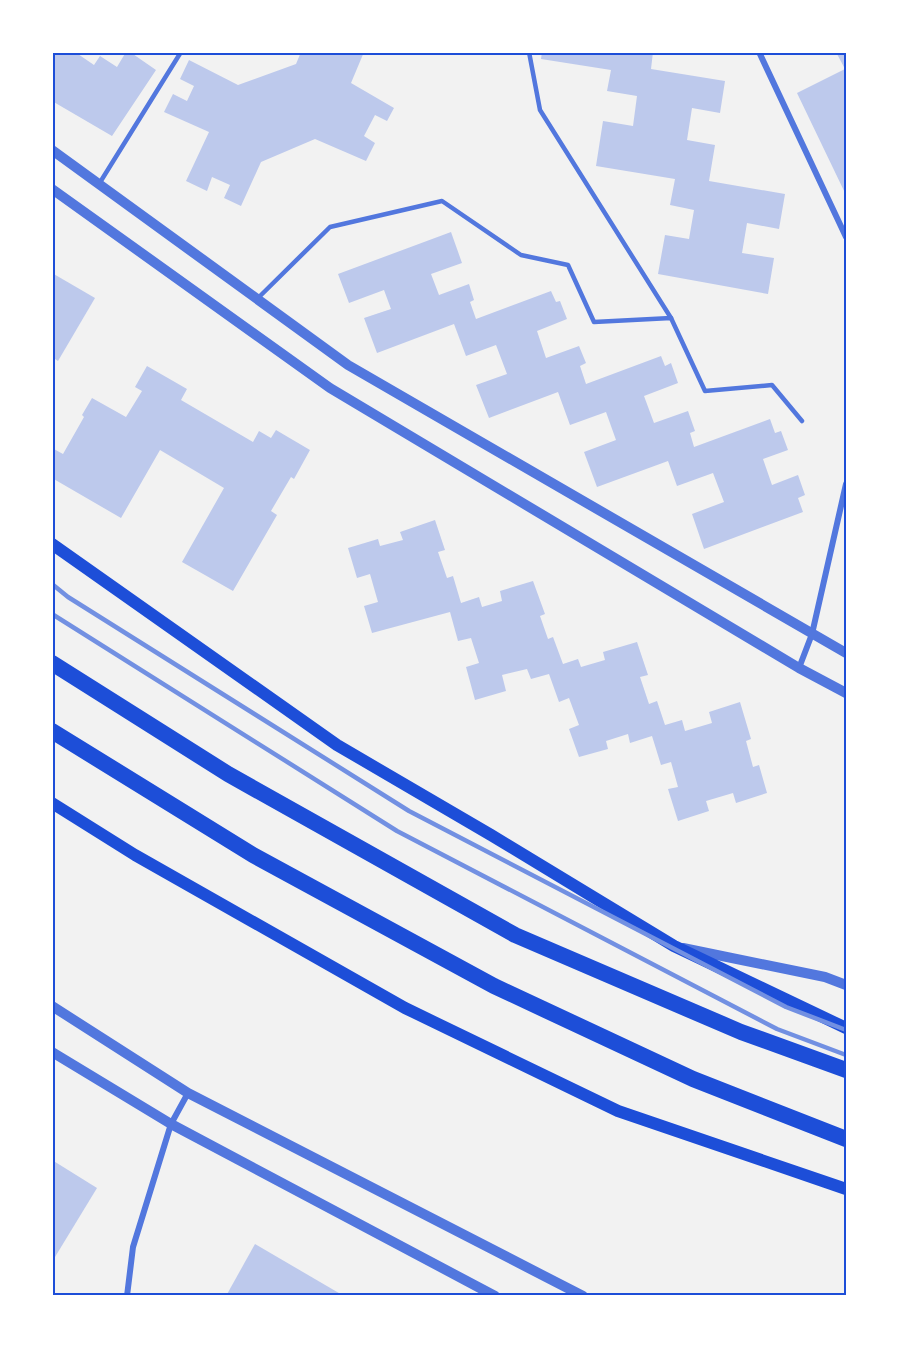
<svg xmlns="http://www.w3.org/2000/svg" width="899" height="1348" viewBox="0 0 899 1348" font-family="Signika,sans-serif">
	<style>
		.building { fill: #bdc9ec }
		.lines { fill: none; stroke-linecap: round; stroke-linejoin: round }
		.service { stroke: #5277de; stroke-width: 4.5 }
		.minor { stroke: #5277de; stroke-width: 6 }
		.tertiary { stroke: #5277de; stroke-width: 10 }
		.secondary { stroke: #1d4ed8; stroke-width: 12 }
		.trunk { stroke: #1d4ed8; stroke-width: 16 }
		.rail { stroke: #7290e2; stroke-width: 4.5 }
		.neatline { fill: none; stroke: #1d4ed8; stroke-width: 2 }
	</style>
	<rect width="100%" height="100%" fill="#f2f2f2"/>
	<g class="building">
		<path d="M 52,52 L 75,52 L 94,65 L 100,56 L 117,67 L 126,52 L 130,52 L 156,70 L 112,136 L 52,101 Z"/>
		<path d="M 301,52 L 364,52 L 351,83 L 394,108 L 387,121 L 375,115 L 364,136 L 375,143 L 366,161 L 315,139 L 261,162 L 241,206 L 224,198 L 230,185 L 212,177 L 207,191 L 186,181 L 209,132 L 164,112 L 173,94 L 187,101 L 194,86 L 180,79 L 189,60 L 238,85 L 296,64 Z"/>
		<path d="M 542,52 L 653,52 L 651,69 L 725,81 L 720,113 L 692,108 L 687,140 L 715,145 L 709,181 L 785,194 L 779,229 L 747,223 L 742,253 L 774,258 L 768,294 L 658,274 L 665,235 L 689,239 L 694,210 L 670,205 L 675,179 L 596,166 L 603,121 L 633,126 L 637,96 L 607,91 L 611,70 L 541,59 Z"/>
		<path d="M 840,52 L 846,52 L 846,195 L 797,93 L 845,69 L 837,54 Z"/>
		<path d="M 451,232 L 462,263 L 431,274 L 439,295 L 469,284 L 474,300 L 470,302 L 476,319 L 551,291 L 556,302 L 560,301 L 567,319 L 537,331 L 546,358 L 579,346 L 586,363 L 580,366 L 586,384 L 661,356 L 665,366 L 671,363 L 678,383 L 644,396 L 654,423 L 688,411 L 695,431 L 690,433 L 694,447 L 770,419 L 775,433 L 781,431 L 788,450 L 763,459 L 772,485 L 798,475 L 805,495 L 798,498 L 803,512 L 704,549 L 692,514 L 724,502 L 713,473 L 677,486 L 668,461 L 597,487 L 584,452 L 616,440 L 606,412 L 570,425 L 558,392 L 489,418 L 476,385 L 507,374 L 496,345 L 466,356 L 454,324 L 377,353 L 364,318 L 391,309 L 384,290 L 349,303 L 338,274 Z"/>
		<path d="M 52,273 L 95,298 L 58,361 L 52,357 Z"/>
		<path d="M 147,366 L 187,389 L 181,400 L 253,442 L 259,431 L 271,438 L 276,430 L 310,450 L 294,479 L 291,477 L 271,511 L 277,515 L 233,591 L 182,562 L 224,488 L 160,450 L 121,518 L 52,478 L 52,448 L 63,454 L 84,417 L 82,415 L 92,398 L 126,417 L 142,391 L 135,387 Z"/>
		<path d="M 435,520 L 445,550 L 438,552 L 447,578 L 453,576 L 461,603 L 479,597 L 482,607 L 502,601 L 500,591 L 533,581 L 545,614 L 540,616 L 548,639 L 553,637 L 563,664 L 578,659 L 581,667 L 605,660 L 603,652 L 637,642 L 648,675 L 640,677 L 649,704 L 657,701 L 665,725 L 682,720 L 685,731 L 712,723 L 709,712 L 740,702 L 751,739 L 746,741 L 753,767 L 759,765 L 767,793 L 736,803 L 733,793 L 706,801 L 709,811 L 678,821 L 668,789 L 678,787 L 671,762 L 661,765 L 652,736 L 630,743 L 628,734 L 606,741 L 608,749 L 579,757 L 569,729 L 579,725 L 569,698 L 559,702 L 549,674 L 531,679 L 527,669 L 502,675 L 506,691 L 475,700 L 466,667 L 479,663 L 471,638 L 458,641 L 450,612 L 372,633 L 364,606 L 378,602 L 370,574 L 357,578 L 348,548 L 378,539 L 380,546 L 403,540 L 400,532 Z"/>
		<path d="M 52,1160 L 97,1188 L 55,1257 L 52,1255 Z"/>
		<path d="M 255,1244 L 344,1296 L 226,1296 Z"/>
	</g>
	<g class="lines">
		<g class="service">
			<path d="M 529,52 L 540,110 L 671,318"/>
			<path d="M 99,184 L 181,52"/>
			<path d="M 257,299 L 330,227 L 442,201 L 521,255 L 568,265 L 594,322 L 671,318 L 705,391 L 772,385 L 802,421"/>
		</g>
		<g class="minor">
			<path d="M 759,52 L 846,237"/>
			<path d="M 799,668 L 812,634 L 846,484"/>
			<path d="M 127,1296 L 133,1247 L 171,1124 L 188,1093"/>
		</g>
		<g class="tertiary">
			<path d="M 52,150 L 348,365 L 846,653"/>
			<path d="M 52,189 L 330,388 L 799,668 L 846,693"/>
			<path d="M 683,948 L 825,977 L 846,985"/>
			<path d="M 52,1006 L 188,1093 L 583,1296"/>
			<path d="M 52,1052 L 171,1124 L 495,1296"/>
		</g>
		<g class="secondary">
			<path d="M 52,544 L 337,745 L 491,835 L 674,946 L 846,1028"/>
			<path d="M 52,803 L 135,855 L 405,1008 L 618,1111 L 846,1189"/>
		</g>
		<g class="trunk">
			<path d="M 52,663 L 228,774 L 515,935 L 741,1032 L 846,1070"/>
			<path d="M 52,731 L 253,855 L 494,986 L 693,1079 L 846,1139"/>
		</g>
		<g class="rail">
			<path d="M 52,584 L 68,597 L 409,811 L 786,1007 L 846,1030"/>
			<path d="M 52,614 L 397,831 L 777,1029 L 846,1055"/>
		</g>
	</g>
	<rect width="899" height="1348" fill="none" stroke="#ffffff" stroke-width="108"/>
	<rect x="54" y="54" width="791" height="1240" class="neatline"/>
</svg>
